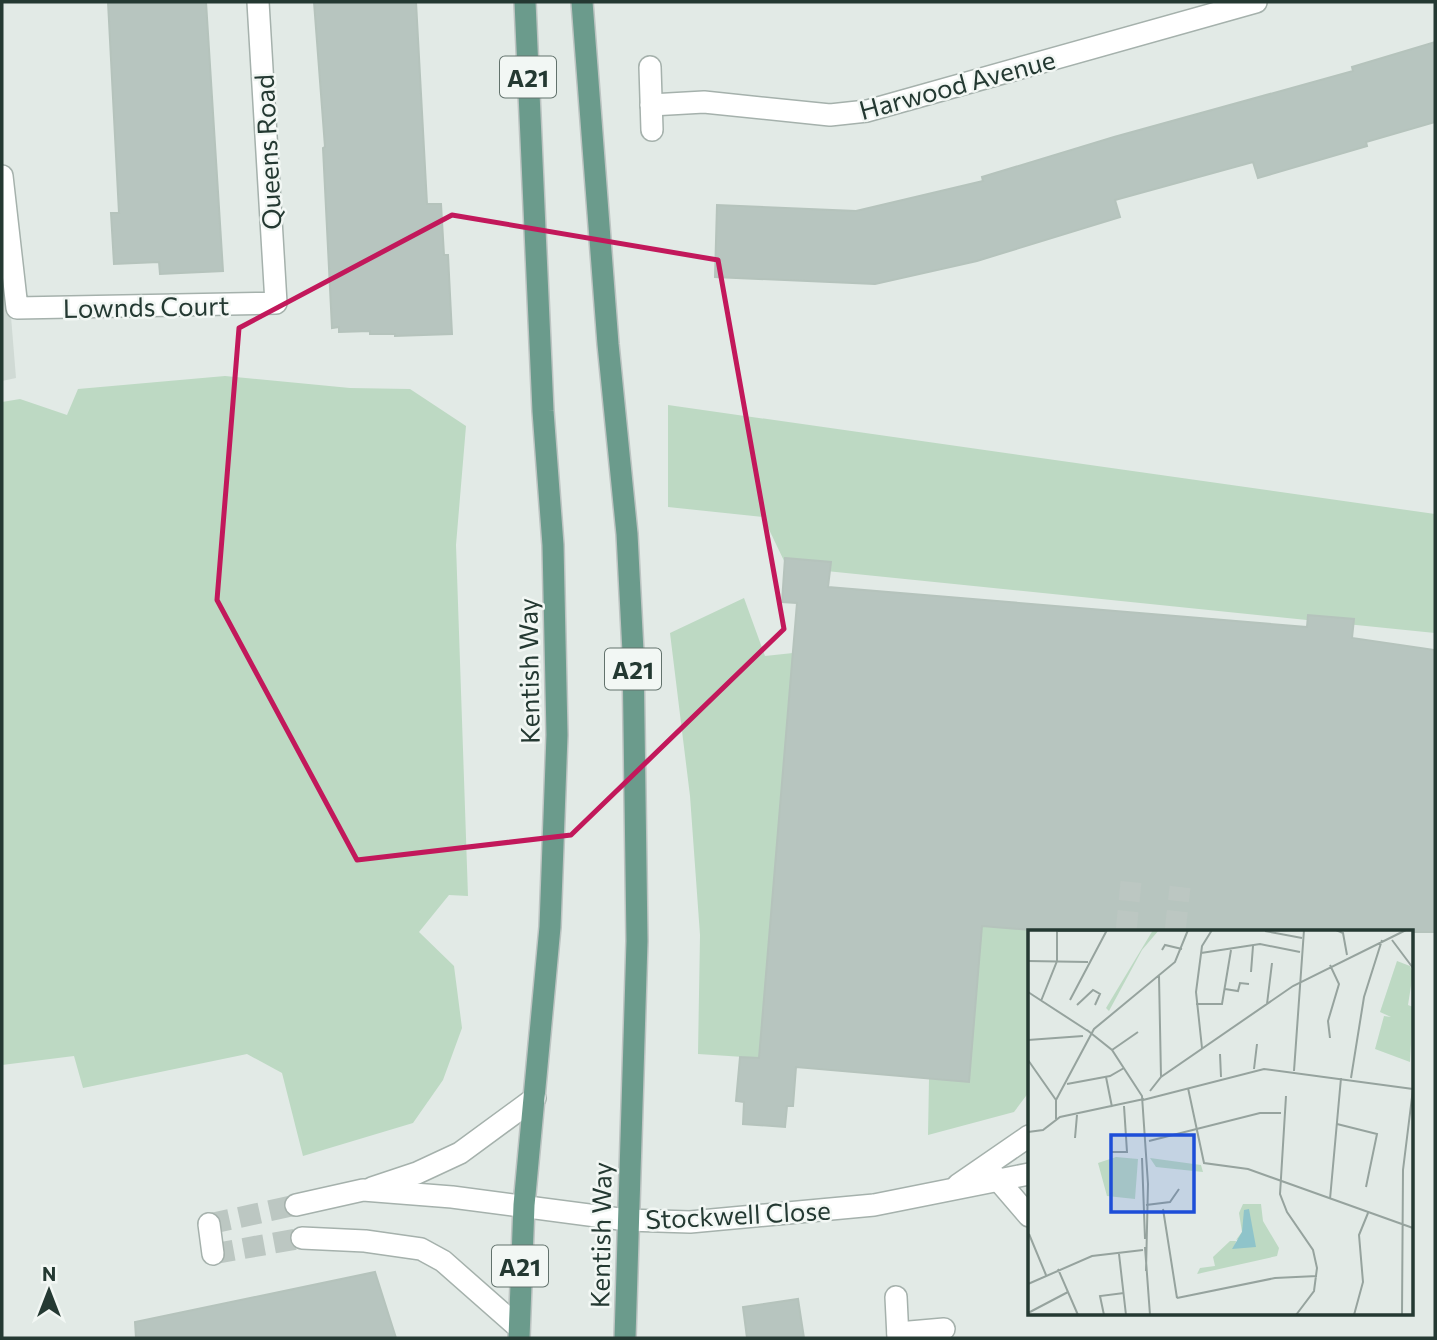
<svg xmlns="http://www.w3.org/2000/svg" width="1437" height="1340" viewBox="0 0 1437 1340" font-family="Commissioner,sans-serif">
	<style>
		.built { fill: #d0dad5 }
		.green { fill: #bdd9c3 }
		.building { fill: #b7c5bf; stroke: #b5c3bc; stroke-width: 2 }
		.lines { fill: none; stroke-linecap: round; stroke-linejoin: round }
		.minor-tunnel { stroke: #bcc7c2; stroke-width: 21; stroke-dasharray: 21 10; stroke-linecap: butt }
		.minor-casing { stroke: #a5b1ac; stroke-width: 24 }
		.major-casing { stroke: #bdc4c2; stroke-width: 24 }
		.minor { stroke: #fff; stroke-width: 21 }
		.major { stroke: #6b9b8c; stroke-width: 21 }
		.marked { fill: none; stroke: #c2185b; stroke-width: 5; stroke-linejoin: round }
		.labels { text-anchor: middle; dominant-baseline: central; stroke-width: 5; stroke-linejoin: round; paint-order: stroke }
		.shield { fill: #f2f7f4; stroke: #62726c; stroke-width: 2 }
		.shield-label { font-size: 24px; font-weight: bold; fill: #243932 }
		.street-label { font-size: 26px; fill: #243932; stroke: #f2f7f4 }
		.inset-road { fill: none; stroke: #96a39e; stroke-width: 2 }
		.view { fill: #1d4ed8; fill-opacity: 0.15; stroke: #1d4ed8; stroke-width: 3.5 }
		.inset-edge { fill: none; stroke: #243932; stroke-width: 3.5 }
	</style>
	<rect width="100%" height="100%" fill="#e2eae6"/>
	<path class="built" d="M 2,206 L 16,378 L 2,381 Z"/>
	<g class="green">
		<path d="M 225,376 L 350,388 L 410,389 L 466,426 L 456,545 L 468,896 L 449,895 L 419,932 L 454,966 L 462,1028 L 443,1080 L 413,1123 L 303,1156 L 282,1073 L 247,1054 L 83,1088 L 74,1056 L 2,1065 L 2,402 L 20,399 L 67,415 L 78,389 Z"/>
		<path d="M 668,405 L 1435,514 L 1435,633 L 787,567 L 763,517 L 668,507 Z"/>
		<path d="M 744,598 L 765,656 L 793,653 L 759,1058 L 698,1054 L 700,935 L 690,796 L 670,633 Z"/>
		<path d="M 982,926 L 1056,932 L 1029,932 L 1029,1092 L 1014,1112 L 928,1135 L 929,1079 L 969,1081 Z"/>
	</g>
	<g class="building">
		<path d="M 108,2 L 206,2 L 223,271 L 160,274 L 159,262 L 114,264 L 111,213 L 119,213 Z"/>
		<path d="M 314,2 L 416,2 L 427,204 L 441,204 L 444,255 L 448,255 L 452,334 L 395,336 L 395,334 L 370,334 L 370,331 L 339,332 L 339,327 L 332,328 L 323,148 L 325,147 Z"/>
		<path d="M 1435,42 L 1435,122 L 1366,142 L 1367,146 L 1258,178 L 1253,162 L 1115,200 L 1120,217 L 977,261 L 875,284 L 715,277 L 717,205 L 856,211 L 983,181 L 982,177 L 1114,137 L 1353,71 L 1352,67 Z"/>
		<path d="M 785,558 L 831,562 L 828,587 L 1307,627 L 1308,615 L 1354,619 L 1352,638 L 1435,650 L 1435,932 L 1056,932 L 982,926 L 969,1082 L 796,1067 L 793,1106 L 787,1106 L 785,1127 L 743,1124 L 744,1102 L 736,1101 L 740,1057 L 759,1058 L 797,603 L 782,602 Z"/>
		<path d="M 375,1272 L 396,1338 L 136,1338 L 135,1322 Z"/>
		<path d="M 798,1299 L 804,1338 L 747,1338 L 743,1307 Z"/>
	</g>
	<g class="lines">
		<g class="minor-tunnel">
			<path d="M 1126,932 L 1131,882"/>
			<path d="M 1175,932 L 1180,887"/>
			<path d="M 209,1224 L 296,1205"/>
			<path d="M 213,1254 L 302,1238"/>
		</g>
		<g class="minor-casing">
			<g id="minor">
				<path d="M 650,67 L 652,130"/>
				<path d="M 651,105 L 704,102 L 830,115 L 867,111 L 1256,2"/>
				<path d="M 2,176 L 17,308 L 276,303 L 258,2"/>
				<path d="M 992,1173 L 1029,1216"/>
				<path d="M 958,1185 L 1029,1136"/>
				<path d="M 372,1188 L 417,1173 L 460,1153 L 535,1098"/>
				<path d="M 296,1205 L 363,1190 L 452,1197 L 627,1220 L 690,1222 L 874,1205 L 1029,1174"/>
				<path d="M 209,1224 L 213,1254"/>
				<path d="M 302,1238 L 365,1241 L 421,1249 L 443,1261 L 518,1327"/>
				<path d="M 896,1297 L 898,1338"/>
				<path d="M 898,1333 L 944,1329"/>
			</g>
		</g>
		<g class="major-casing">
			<g id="major">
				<path d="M 582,2 L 608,344 L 627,534 L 633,652 L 637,941 L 625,1338"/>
				<path d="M 519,1338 L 524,1205 L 550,927 L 557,735 L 553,545 L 543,411 L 525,2"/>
			</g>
		</g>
		<use href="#minor" class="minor"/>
		<use href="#major" class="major"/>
	</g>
	<path class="marked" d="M 452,215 L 718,260 L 784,629 L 571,835 L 357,860 L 217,600 L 239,328 Z"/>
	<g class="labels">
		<g class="shield">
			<rect x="500" y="56.5" width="56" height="41" rx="5"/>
			<rect x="605" y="648.5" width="56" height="41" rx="5"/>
			<rect x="492" y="1245.5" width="56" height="41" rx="5"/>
		</g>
		<g class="shield-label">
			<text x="528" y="77">A21</text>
			<text x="633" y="669">A21</text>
			<text x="520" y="1266">A21</text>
		</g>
		<g class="street-label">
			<text transform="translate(957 84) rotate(-15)">Harwood Avenue</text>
			<text transform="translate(267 152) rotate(-93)">Queens Road</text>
			<text transform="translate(146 306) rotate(-1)">Lownds Court</text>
			<text transform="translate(528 671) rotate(-91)">Kentish Way</text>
			<text transform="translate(738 1214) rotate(-3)">Stockwell Close</text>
			<text transform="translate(600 1235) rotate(-89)">Kentish Way</text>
		</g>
	</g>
	<g transform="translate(1028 930)">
		<rect width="385" height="385" fill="#e2eae6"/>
		<path d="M 125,0 L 131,0 L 114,20 L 81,81 L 78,78 ZM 369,31 L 382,36 L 385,43 L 380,75 L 385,77 L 382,132 L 347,119 L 356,86 L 363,87 L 352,82 ZM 88,227 L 110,229 L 107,269 L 79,266 L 70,233 ZM 122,228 L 173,235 L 175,242 L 128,237 ZM 215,274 L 233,274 L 235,291 L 251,318 L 249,326 L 169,344 L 172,338 L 187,336 L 185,327 L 202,311 L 208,311 L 207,317 L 226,317 L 220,280 L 216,307 L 208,310 L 214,302 L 211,283 Z" fill="#bdd9c3"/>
		<path d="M 221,279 L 228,317 L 204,319 L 214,302 L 216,280 Z" fill="#8fc4ca"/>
		<path class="inset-road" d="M 308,0 L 315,3 L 319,25M 29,1 L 77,1M 237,1 L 274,8M 364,10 L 385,38M 134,20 L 137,15 L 154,19M 173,23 L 232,14 L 272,22M 0,31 L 60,32M 223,42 L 225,16M 131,46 L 133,147M 197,59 L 210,61 L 212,53 L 221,54M 0,62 L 60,101M 42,70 L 79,0M 13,71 L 29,31 L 29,0M 168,74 L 194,74 L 203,20M 239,74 L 244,33M 49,75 L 65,60 L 72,64 L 67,75M 59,100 L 84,120 L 114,166 L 120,254 L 118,341M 302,108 L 300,91 L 311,54 L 302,35M 0,110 L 55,106M 174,118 L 168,62 L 174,16 L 184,0M 84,120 L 110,102M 192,124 L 193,147M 0,130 L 28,170M 226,139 L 229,114M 266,141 L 276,0M 78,147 L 84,177M 323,148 L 336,67 L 354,10M 39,154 L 82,146 L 96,138M 160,158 L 176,233 L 220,239 L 385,298M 122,161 L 133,147 L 265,56 L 378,0M 258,166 L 252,264 L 259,282 L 285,320 L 289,338 L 286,361 L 268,385M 115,170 L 236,139 L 385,159M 28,189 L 28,170 L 66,99 L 147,32 L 160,0M 309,194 L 349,204 L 338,257M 0,202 L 15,200 L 32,187 L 116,169M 47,208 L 49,185M 121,211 L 232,183 L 253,183M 84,222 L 99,222 L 96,176M 114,228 L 117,309M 302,269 L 313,148M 118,275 L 142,272 L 151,259M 135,279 L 149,368M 1,304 L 18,345M 117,317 L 122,385M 91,324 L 98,385M 30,339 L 50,385M 0,354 L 64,326 L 115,320M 149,368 L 247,348 L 289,346M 0,383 L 40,362M 76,385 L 72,366 L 96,363M 326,385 L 335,352 L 331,305 L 340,283M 374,385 L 375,240 L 385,159"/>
		<path class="view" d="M 83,205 L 166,205 L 166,282 L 83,282 Z"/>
		<rect width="385" height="385" class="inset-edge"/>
	</g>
	<rect width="1437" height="1340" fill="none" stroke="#243932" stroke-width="7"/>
	<g transform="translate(49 1291)" stroke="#f2f7f4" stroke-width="5" paint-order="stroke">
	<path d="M0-5L12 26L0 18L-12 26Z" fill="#243932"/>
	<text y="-10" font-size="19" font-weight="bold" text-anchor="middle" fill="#243932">N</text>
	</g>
</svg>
